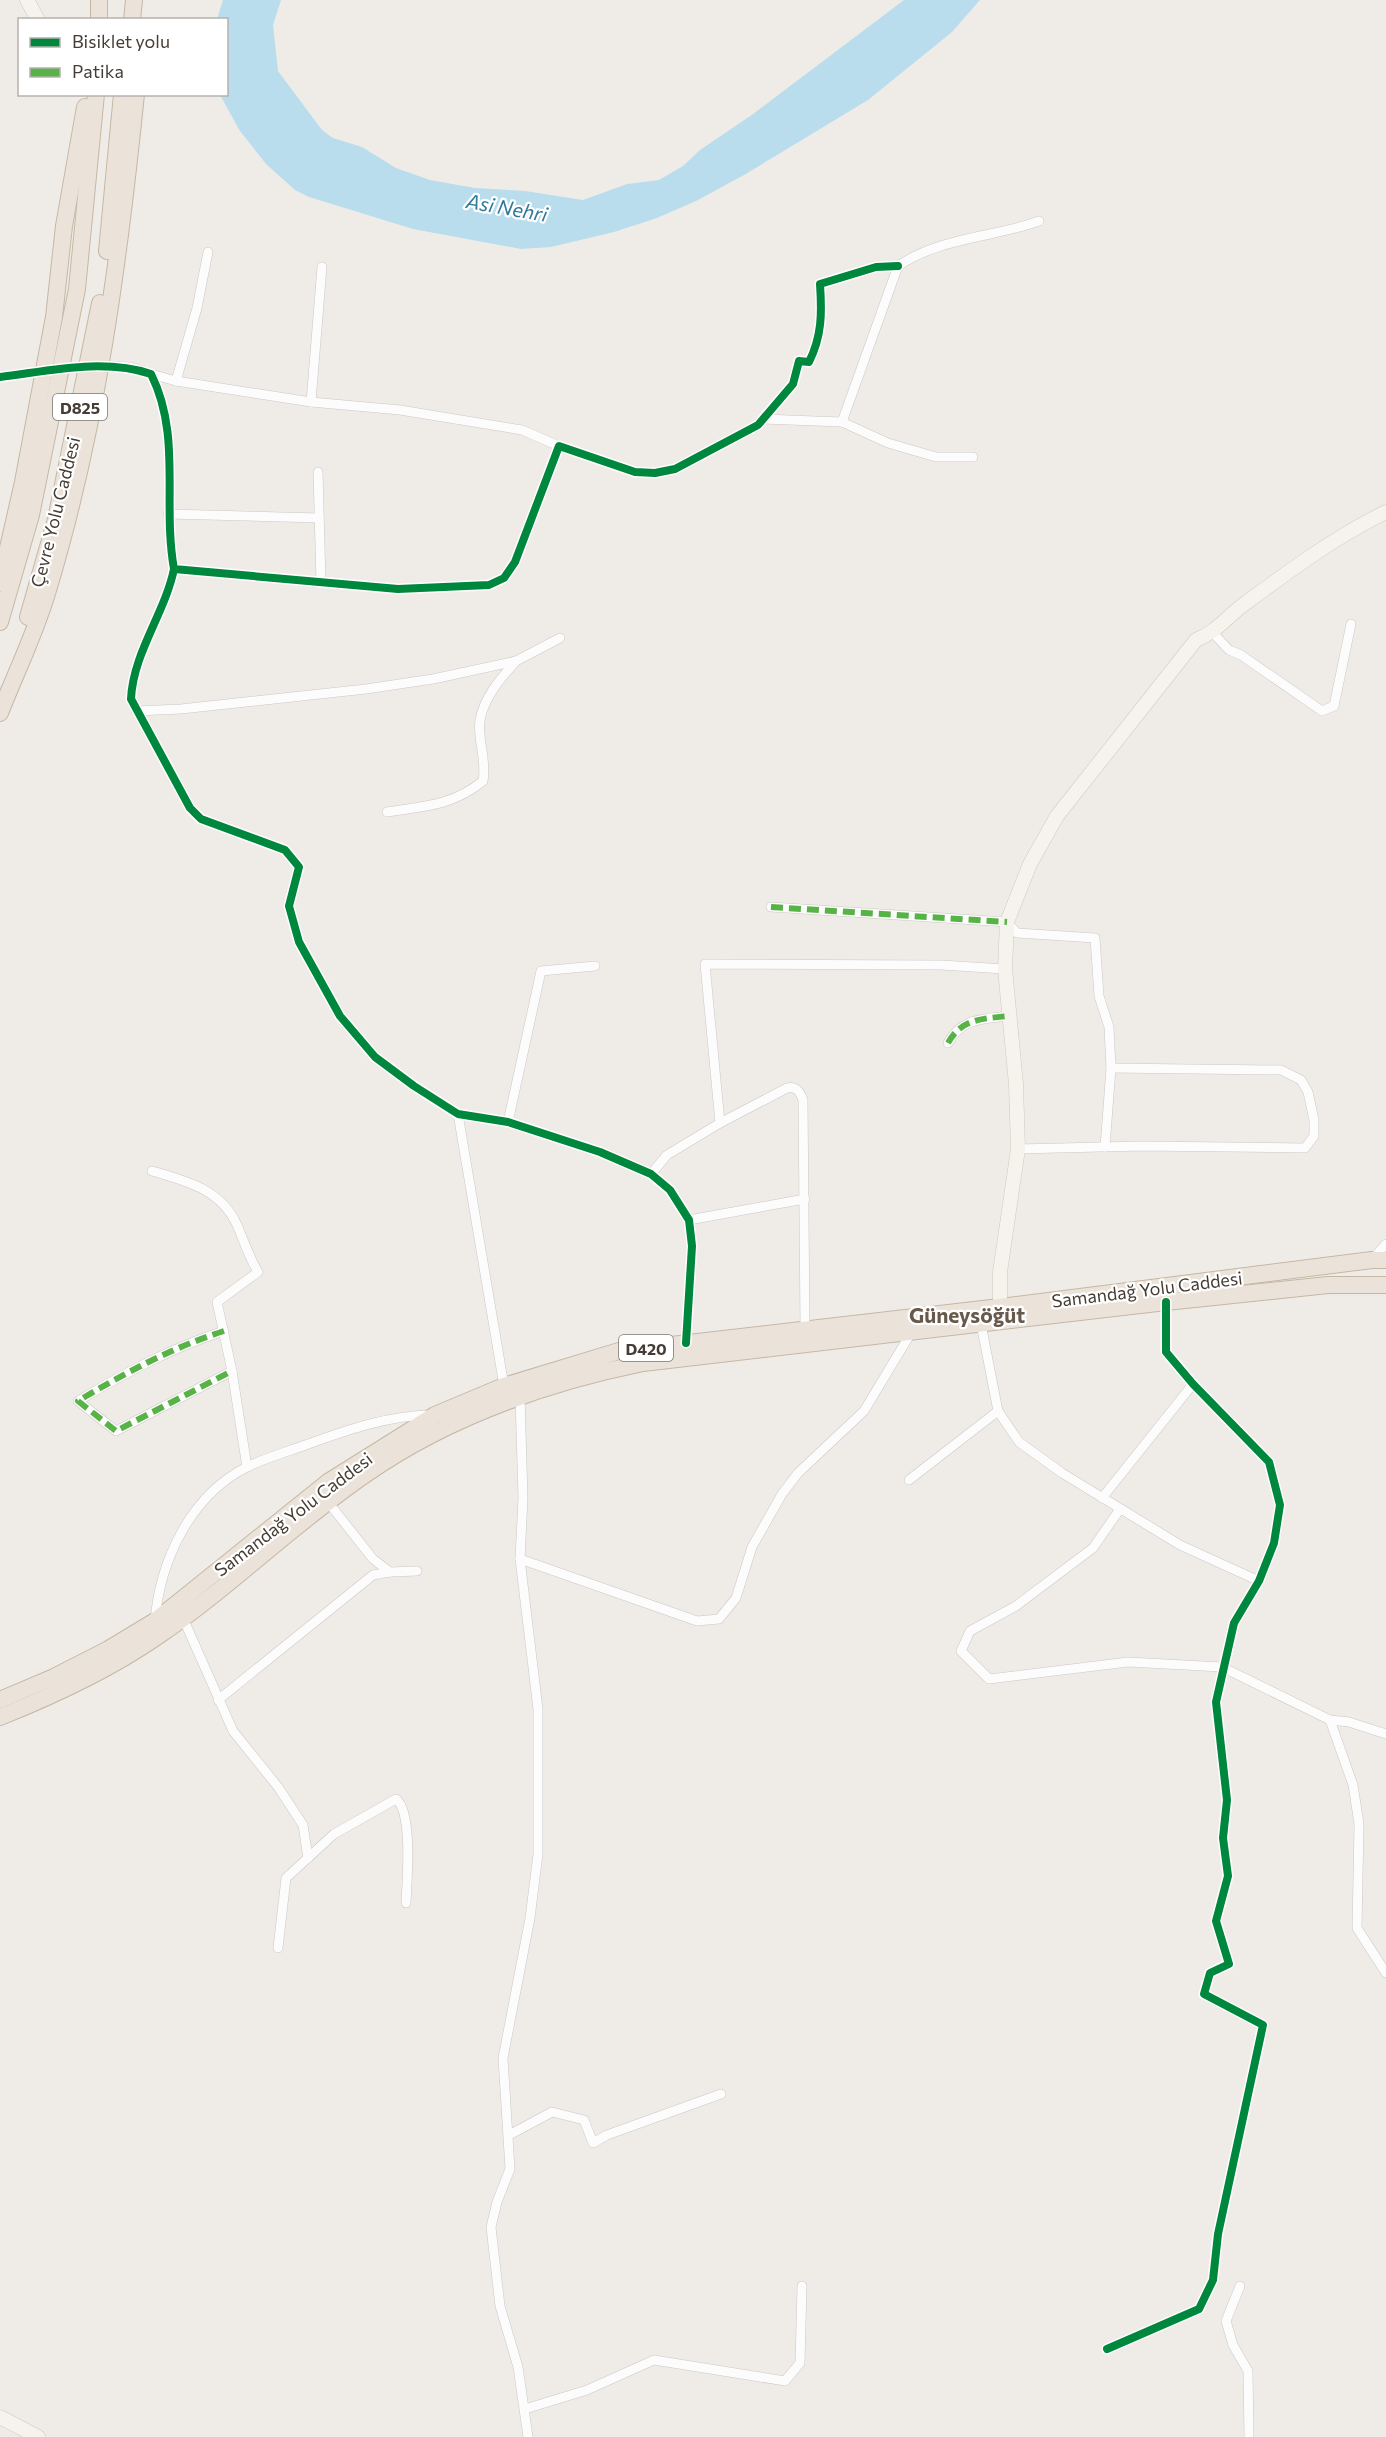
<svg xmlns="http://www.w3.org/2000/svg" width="1386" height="2437" viewBox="0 0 1386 2437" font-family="Commissioner,sans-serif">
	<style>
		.water { fill: #b9ddec }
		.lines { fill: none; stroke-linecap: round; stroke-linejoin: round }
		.street-casing { stroke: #cbc8c4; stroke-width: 10 }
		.secondary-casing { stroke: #cec9c0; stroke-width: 15 }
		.highway-casing { stroke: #c6b7a4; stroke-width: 18 }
		.street { stroke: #fdfcfc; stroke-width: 9 }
		.secondary { stroke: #f6f3ed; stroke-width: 14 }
		.highway { stroke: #ebe3d9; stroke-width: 16 }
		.street-bridge-casing { stroke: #cbc8c4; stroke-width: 10; stroke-linecap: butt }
		.street-bridge { stroke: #fdfcfc; stroke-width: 9 }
		.quiet { stroke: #57b346; stroke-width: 6; stroke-dasharray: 12 6; stroke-linecap: butt }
		.cycleway-casing { stroke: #fff; stroke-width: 11 }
		.cycleway { stroke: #00873e; stroke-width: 8 }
		.labels { text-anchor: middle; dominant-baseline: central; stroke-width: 4.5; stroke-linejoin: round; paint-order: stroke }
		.shield { fill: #fff; stroke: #7d7772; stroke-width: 1.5 }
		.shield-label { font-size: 16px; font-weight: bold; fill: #453d35 }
		.street-label { font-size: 18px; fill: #453d35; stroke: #fff }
		.water-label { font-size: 20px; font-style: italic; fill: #2e799e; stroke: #fff }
		.quarter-label { font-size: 21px; font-weight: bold; fill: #675a4c; stroke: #fff }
	</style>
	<rect width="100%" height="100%" fill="#efece8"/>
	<path class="water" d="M 223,0 L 281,0 L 273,25 L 278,71 L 322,130 L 333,138 L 362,147 L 396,168 L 430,180 L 475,188 L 525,191 L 583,200 L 627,184 L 659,180 L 683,166 L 700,150 L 753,114 L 904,0 L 980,0 L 952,32 L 868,100 L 744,175 L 696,201 L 657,218 L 614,232 L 551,247 L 521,249 L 413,229 L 309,197 L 295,190 L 266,164 L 240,131 L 220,95 L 226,94 L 226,20 L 217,19 Z"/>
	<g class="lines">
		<g class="street-casing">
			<g id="street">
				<path d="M 98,366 L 131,367 L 151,374 C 182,436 162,502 174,569 L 398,589 L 489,585 L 504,578 L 515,562 L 559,446 L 635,472 L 655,473 L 675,469 L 758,425 L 793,384 L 799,361 L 809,362 C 822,336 822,313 820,284 L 876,267 L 898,266"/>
				<path d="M 151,374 L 176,381 L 197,308 L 208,252"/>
				<path d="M 0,377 L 45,371"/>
				<path d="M 176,381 L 311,402 L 400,410 L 522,430 L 559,446"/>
				<path d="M 311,402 L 322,267"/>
				<path d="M 763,419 L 842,422 L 888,443 L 936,457 L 973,457"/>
				<path d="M 842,422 L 898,266 C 941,237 992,238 1039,221"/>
				<path d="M 318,472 L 321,582"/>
				<path d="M 168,514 L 319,518"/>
				<path d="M 174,569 C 165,613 133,653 131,699 L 190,808 L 201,819 L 285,850 L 299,867 L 289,906 L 299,942 L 340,1016 L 375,1057 L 414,1086 L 458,1114 L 508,1122 L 600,1152 L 651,1174 L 670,1190 L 689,1220 L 692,1246 L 686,1343"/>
				<path d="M 1213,633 L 1229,650 L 1241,655 L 1322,711 L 1334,706 L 1351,624"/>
				<path d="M 136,711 L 181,709 L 366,689 L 433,679 L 516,661 L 560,638"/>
				<path d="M 387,812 C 425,806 452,806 483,781 C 487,758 477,740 480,720 C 484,697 501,678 516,661"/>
				<path d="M 771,907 L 1007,922 L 1017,933 L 1095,938 L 1099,996 L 1109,1027 L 1111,1068 L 1105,1147"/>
				<path d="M 948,1043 C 962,1018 982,1019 1008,1016"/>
				<path d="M 458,1114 L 504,1386"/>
				<path d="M 508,1122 L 541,971 L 595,966"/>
				<path d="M 720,1123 L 787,1088 C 797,1086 800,1092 803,1100 L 805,1328"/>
				<path d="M 1018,1149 L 1142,1146 L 1305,1148 L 1314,1136 L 1314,1120 L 1308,1092 L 1301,1080 L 1281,1070 L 1111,1068"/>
				<path d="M 152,1171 C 186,1181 221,1189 237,1225 C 244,1241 249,1257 258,1272 L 217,1302 L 232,1371 L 247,1467"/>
				<path d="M 651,1174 L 667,1155 L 720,1123 L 705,964 L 941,965 L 1005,969"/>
				<path d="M 689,1220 L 805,1199"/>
				<path d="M 1372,1260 L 1386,1244"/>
				<path d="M 981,1324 L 998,1411 L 1019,1442 L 1062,1473 L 1180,1545 L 1259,1581"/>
				<path d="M 224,1331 C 171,1348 125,1373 78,1401 L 116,1431 L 232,1371"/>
				<path d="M 520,1397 L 523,1498 L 520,1559 L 538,1709 L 538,1854 L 530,1918 L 503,2058 L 510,2169 L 497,2202 L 491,2227 L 500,2306 L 518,2367 L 528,2437"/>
				<path d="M 909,1480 L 998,1411"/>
				<path d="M 1102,1498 L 1193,1384"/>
				<path d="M 328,1502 L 373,1559 L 390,1572 L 417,1571"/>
				<path d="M 1120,1509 L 1093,1548 L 1016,1606 L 970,1631 L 961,1651 L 989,1679 L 1128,1662 L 1222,1667 L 1330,1720 L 1349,1722 L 1386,1734"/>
				<path d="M 520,1559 L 697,1621 L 719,1619 L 736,1598 L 752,1547 L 782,1494 L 798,1473 L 864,1411 L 911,1333"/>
				<path d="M 183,1618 L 233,1731 L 278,1787 L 303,1825 L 308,1858"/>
				<path d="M 155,1621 C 160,1560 191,1495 247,1467 C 267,1457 290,1451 311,1443 C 350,1429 387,1416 430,1415"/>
				<path d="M 218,1700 L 373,1575 L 390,1572"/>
				<path d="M 1330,1720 L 1353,1785 L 1359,1824 L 1357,1928 L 1386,1973"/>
				<path d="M 278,1948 L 286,1878 L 334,1834 L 396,1799 C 413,1812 407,1880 406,1903"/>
				<path d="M 509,2135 L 552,2112 L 584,2120 L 593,2143 L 607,2135 L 721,2094"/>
				<path d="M 1240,2286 L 1226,2321 L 1233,2345 L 1248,2371 L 1249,2437"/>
				<path d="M 1107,2349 L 1199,2309 L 1213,2280 L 1218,2234 L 1263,2025 L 1204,1994 L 1210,1973 L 1229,1964 L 1216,1921 L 1228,1876 L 1223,1838 L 1227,1800 L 1216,1702 L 1234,1623 L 1259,1581 L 1274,1543 L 1280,1505 L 1269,1462 L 1193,1384 L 1166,1352 L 1166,1302"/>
				<path d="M 525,2409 L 587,2390 L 654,2360 L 785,2381 L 800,2363 L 802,2286"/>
			</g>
		</g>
		<g class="secondary-casing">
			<g id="secondary">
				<path d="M 27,0 L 38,20"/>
				<path d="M 1000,1307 L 1000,1272 L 1018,1149 L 1016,1084 L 1005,969 L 1007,922 L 1030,864 L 1057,816 L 1196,640 C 1216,632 1226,618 1243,605 C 1289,571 1335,537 1386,512"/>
				<path d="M 0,2417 L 38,2437"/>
			</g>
		</g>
		<g class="highway-casing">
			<g id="highway">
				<path d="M 99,20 L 99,0"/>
				<path d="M 132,20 L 134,0"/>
				<path d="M 107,251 L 122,94"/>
				<path d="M 0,583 L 23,482 L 54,317 L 64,226 L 85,107"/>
				<path d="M 28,617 L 56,519 L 100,303"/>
				<path d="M 0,622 L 31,515 L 77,289 L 96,94"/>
				<path d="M 0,713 C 16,672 36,632 48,590 C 97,428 119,262 136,94"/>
				<path d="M 0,1700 L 54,1677 L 107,1650 L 155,1621 L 328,1482 L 435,1415 L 504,1386 L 619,1351 L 1000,1307 L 1372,1260 L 1386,1260"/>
				<path d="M 0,1717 C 55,1695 109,1670 158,1636 C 230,1587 293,1524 366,1474 C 448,1417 545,1383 643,1363 L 1166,1302 L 1328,1285 L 1386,1285"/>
			</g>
		</g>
		<use href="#street" class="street"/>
		<use href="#secondary" class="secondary"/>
		<use href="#highway" class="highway"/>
		<g class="street-bridge-casing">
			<path id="street-bridge" d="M 50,370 L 98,366"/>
		</g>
		<use href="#street-bridge" class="street-bridge"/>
		<g class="quiet">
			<path d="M 771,907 L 1007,922"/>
			<path d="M 948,1043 C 962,1018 982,1019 1008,1016"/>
			<path d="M 224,1331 C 171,1348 125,1373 78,1401 L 116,1431 L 232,1371"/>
		</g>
		<g class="cycleway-casing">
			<g id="cycleway">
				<path d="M 0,377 C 49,371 103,358 151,374 C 182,436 162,502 174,569 L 398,589 L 489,585 L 504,578 L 515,562 L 559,446 L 635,472 L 655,473 L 675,469 L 758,425 L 793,384 L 799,361 L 809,362 C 822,336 822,313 820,284 L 876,267 L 898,266"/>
				<path d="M 174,569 C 165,613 133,653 131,699 L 190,808 L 201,819 L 285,850 L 299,867 L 289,906 L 299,942 L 340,1016 L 375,1057 L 414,1086 L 458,1114 L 508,1122 L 600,1152 L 651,1174 L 670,1190 L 689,1220 L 692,1246 L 686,1343"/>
				<path d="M 1107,2349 L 1199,2309 L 1213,2280 L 1218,2234 L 1263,2025 L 1204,1994 L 1210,1973 L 1229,1964 L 1216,1921 L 1228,1876 L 1223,1838 L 1227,1800 L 1216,1702 L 1234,1623 L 1259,1581 L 1274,1543 L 1280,1505 L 1269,1462 L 1193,1384 L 1166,1352 L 1166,1302"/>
			</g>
		</g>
		<use href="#cycleway" class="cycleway"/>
	</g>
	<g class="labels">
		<g class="shield">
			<rect x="53" y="394" width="54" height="26" rx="4.5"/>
			<rect x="619" y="1335" width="54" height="26" rx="4.5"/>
		</g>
		<g class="shield-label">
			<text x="80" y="407">D825</text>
			<text x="646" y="1348">D420</text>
		</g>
		<g class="street-label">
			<text transform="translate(55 512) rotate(-76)">Çevre Yolu Caddesi</text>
			<text transform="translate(1147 1289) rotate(-7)">Samandağ Yolu Caddesi</text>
			<text transform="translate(293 1514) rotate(-37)">Samandağ Yolu Caddesi</text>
		</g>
		<g class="water-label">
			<text transform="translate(507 207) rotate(10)">Asi Nehri</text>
		</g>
		<g class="quarter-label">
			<text x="967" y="1314">Güneysöğüt</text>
		</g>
	</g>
	<rect x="18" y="18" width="210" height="78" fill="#ffffff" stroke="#b5b1ae" stroke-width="1.5"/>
	<rect x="30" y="38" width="30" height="9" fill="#00873e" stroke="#b5b1ae" stroke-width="1.5"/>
	<text x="72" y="48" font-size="18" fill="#453d35">Bisiklet yolu</text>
	<rect x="30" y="68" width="30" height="9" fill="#57b346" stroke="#b5b1ae" stroke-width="1.5"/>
	<text x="72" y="78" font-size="18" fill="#453d35">Patika</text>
</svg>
